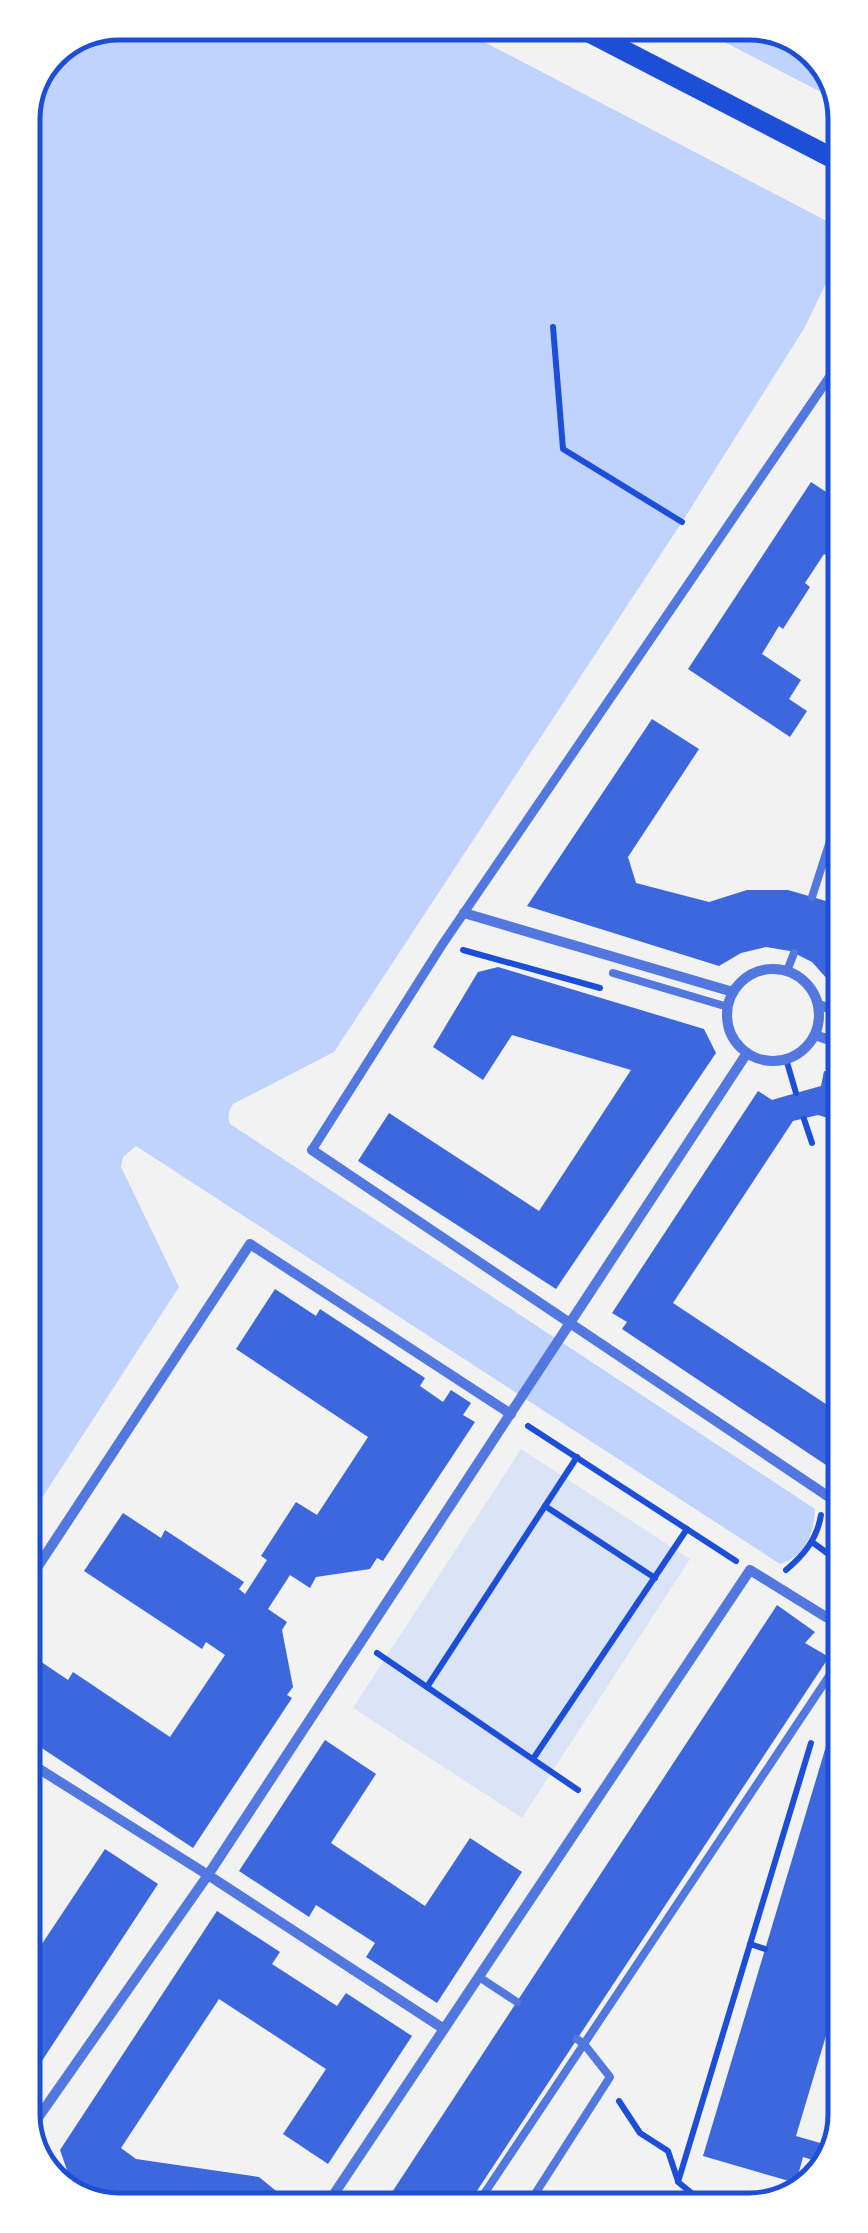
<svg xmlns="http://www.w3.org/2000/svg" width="868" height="2233" viewBox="0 0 868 2233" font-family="'Noto Sans',sans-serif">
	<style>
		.green { fill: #dbe4f7 }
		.water { fill: #bfd3fe }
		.pier { fill: #f2f2f2 }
		.building { fill: #3d67dc }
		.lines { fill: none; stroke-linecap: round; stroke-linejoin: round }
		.path { stroke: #1d4ed8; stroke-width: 6 }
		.service { stroke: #5277de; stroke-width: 8 }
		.pedestrian { stroke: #5277de; stroke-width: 9 }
		.minor { stroke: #5277de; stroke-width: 10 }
		.secondary { stroke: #1d4ed8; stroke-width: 20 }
		.rim { fill: none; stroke: #1d4ed8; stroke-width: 5 }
	</style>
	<rect width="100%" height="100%" fill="#f2f2f2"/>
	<path class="green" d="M 521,1449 L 690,1559 L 522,1818 L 353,1708 Z"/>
	<path class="water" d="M 119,23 L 756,23 L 812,46 L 842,93 L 842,250 L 805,327 L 682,522 L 334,1052 L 233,1104 C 229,1111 227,1116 230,1124 L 815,1509 C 814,1533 805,1557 780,1564 L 136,1146 L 123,1157 L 121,1167 L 179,1287 L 25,1524 L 23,113 L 51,50 Z"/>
	<path class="pier" d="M 448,23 L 688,23 L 842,103 L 842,229 Z"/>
	<g class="building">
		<path d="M 811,482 L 843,503 L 843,566 L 824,554 L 805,583 L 810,587 L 783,629 L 779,626 L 762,654 L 801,680 L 789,699 L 807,711 L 790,737 L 688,669 Z"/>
		<path d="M 652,719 L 699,749 L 628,857 L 636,883 L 709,902 L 747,890 L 788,890 L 826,901 L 843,912 L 844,1006 L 839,1005 L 829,981 L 812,962 L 790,951 L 766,947 L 741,953 L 719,966 L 527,906 Z"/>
		<path d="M 498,967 L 704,1029 L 716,1053 L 556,1289 L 358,1161 L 389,1113 L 539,1211 L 631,1070 L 512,1035 L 483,1080 L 433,1047 L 478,972 Z"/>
		<path d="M 824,1071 L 844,1077 L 844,1123 L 818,1115 L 793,1121 L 673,1303 L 844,1416 L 844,1477 L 622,1329 L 627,1322 L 612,1313 L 758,1091 L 772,1100 L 796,1093 L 821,1086 Z"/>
		<path d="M 275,1289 L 316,1316 L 320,1309 L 425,1378 L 420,1386 L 443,1402 L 451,1390 L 471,1403 L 463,1415 L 475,1422 L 383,1561 L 377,1558 L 370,1569 L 316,1577 L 310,1588 L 290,1575 L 268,1609 L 287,1622 L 282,1630 L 293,1687 L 287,1695 L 292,1698 L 193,1848 L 25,1737 L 25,1664 L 31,1655 L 68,1680 L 73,1672 L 170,1737 L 225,1655 L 206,1642 L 202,1649 L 84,1571 L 123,1513 L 161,1538 L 165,1530 L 244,1582 L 239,1589 L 245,1594 L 267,1560 L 261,1556 L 296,1502 L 317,1515 L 368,1437 L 236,1349 Z"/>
		<path d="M 777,1605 L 815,1632 L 805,1643 L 829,1657 L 465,2209 L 381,2209 Z"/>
		<path d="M 325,1740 L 376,1774 L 331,1843 L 425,1906 L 470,1838 L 522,1872 L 437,2003 L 366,1957 L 375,1943 L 316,1905 L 309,1917 L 239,1871 Z"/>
		<path d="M 827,1743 L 845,1748 L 845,1972 L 796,2136 L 834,2147 L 829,2165 L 803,2157 L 796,2183 L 703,2156 Z"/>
		<path d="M 25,1795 L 42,1805 L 25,1831 Z"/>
		<path d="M 105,1849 L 158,1884 L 32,2076 L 26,2072 L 26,1968 Z"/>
		<path d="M 217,1911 L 280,1952 L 272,1964 L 337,2006 L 346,1993 L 412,2036 L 328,2164 L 283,2134 L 326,2069 L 219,1999 L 121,2148 L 136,2159 L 259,2177 L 286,2199 L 288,2204 L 286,2209 L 112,2210 L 76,2196 L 60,2150 Z"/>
	</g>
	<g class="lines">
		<g class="path">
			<path d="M 553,327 L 563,449 L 682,522"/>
			<path d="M 463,950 L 600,988"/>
			<path d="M 786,1059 L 796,1093"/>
			<path d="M 804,1119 L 812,1143"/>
			<path d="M 528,1426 L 736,1561"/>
			<path d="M 545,1506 L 655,1578"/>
			<path d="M 812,1542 L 845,1566"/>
			<path d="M 786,1570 C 804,1555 817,1539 821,1515"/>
			<path d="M 377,1653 L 578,1790"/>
			<path d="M 427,1687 L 577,1457"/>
			<path d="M 533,1759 L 687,1529"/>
			<path d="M 750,1944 L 765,1949"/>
			<path d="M 619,2101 L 640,2133 L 668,2151 L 678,2181"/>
			<path d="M 709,2207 L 678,2182 L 811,1743"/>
		</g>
		<g class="service">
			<path d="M 812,897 L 831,838"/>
			<path d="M 787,971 L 794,953"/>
			<path d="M 613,973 L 728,1007"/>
			<path d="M 479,1977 L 517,2002"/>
			<path d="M 526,2208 L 610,2077 L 584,2044 L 577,2039"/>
			<path d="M 530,2208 L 480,2200 L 845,1652"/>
		</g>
		<path class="pedestrian" d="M 312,1150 L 442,945 L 843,357"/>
		<g class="minor">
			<path d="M 464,913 L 733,992"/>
			<circle cx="773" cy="1015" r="46"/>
			<path d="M 818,1005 L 844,1012"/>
			<path d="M 815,1035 L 844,1045"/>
			<path d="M 312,1150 L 844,1507"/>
			<path d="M 25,1586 L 250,1244 L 511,1414"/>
			<path d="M 25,1760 L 208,1875 L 444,2029"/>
			<path d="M 26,2135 L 208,1875 L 747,1053"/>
			<path d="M 324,2209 L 750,1570 L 826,1617 L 845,1620"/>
		</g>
		<path class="secondary" d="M 571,23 L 842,163"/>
	</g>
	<path d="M0 0H868V2233H0ZM119 40H749A79 79 0 0 1 828 119V2114A79 79 0 0 1 749 2193H119A79 79 0 0 1 40 2114V119A79 79 0 0 1 119 40Z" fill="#fff" fill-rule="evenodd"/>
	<path class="rim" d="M119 40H749A79 79 0 0 1 828 119V2114A79 79 0 0 1 749 2193H119A79 79 0 0 1 40 2114V119A79 79 0 0 1 119 40Z"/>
</svg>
